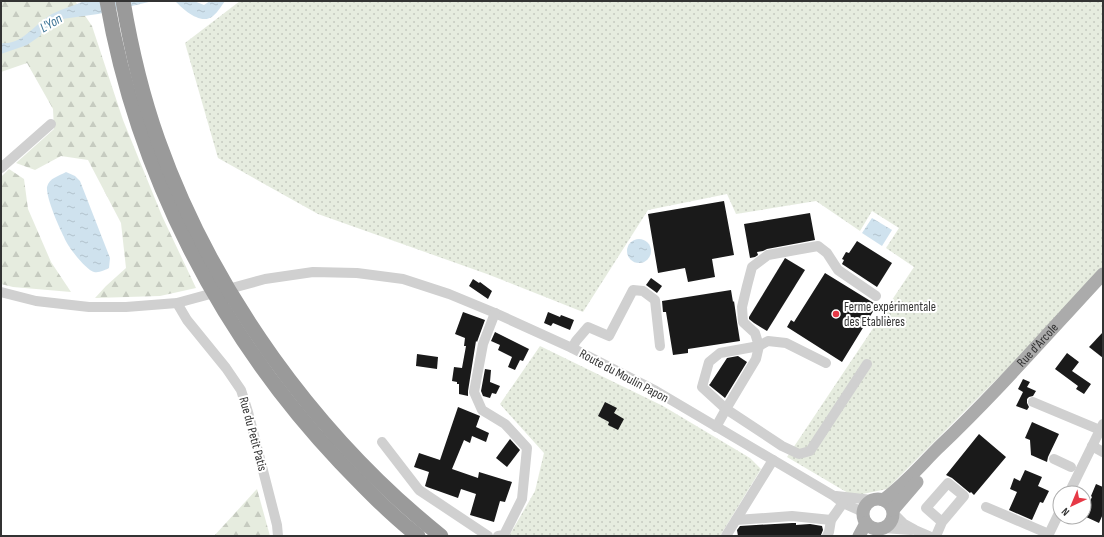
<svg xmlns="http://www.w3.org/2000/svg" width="1104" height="537" viewBox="0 0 1104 537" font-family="'Sofia Sans Condensed',sans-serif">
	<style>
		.grass { fill: url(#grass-dots) }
		.forest { fill: url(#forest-firs) }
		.water { fill: url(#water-ripples) }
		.building { fill: #1a1a1a }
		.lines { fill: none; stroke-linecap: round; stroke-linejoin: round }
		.minor { stroke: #d0d0d0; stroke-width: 10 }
		.major { stroke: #ababab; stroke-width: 13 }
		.highway { stroke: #9a9a9a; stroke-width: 15 }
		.poi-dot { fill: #e63946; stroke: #fff; stroke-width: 1.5 }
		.labels { text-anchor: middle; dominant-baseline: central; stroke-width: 4; stroke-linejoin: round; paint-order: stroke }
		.poi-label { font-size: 13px; fill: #333; stroke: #fff; text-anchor: start }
		.street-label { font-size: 13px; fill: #333; stroke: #fff }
		.water-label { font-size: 14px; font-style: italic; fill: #3f7597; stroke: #fff }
	</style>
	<defs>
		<pattern id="grass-dots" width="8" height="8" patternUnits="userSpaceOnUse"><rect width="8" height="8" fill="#e6ecdf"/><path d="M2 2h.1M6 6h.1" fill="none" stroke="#c6cbc0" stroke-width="1.8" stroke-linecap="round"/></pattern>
		<pattern id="forest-firs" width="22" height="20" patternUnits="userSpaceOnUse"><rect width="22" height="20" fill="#e6ecdf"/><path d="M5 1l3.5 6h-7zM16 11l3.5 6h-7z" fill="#c6cbc0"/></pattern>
		<pattern id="water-ripples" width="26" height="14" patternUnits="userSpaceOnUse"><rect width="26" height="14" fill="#cfe2ee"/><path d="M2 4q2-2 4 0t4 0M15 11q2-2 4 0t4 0" fill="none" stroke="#b2c2cd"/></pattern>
	</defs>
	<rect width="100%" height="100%" fill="#fff"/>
	<g class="grass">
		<path d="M 240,1 L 1103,1 L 1103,273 L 887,489 L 853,496 L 787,457 L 914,267 L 886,248 L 899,228 L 872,211 L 860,231 L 816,201 L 736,214 L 727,194 L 648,210 L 583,312 L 487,274 L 318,214 L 218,158 L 185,43 Z"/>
		<path d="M 540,346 L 663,406 L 750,458 L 761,469 L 720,536 L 509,536 L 535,491 L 544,453 L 500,404 Z"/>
	</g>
	<g class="forest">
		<path d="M 1,1 L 75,1 L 92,26 L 123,120 L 162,216 L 196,288 L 160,296 L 95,298 L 106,286 L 126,268 L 121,223 L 88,160 L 61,156 L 35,170 L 16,163 L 54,129 L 53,109 L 27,63 L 1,72 Z"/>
		<path d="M 9,169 L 24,179 L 28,209 L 51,262 L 71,292 L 13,287 L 1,284 L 1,177 Z"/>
		<path d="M 257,489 L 270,536 L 214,536 Z"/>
	</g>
	<g class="water">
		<path d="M 84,1 L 153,1 L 98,14 L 62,19 L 43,30 L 40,36 L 27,45 L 1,54 L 1,43 C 22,46 35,23 52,14 C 62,9 73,6 84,1 Z"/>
		<path d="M 175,1 L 194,1 L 204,5 L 210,1 L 225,1 C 221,6 218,12 213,16 C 201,26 183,9 175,1 Z"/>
		<path d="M 66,172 L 75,176 L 80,181 L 110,258 L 109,268 C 104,270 100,273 94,272 C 86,270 67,246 64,237 C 59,227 46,198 47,187 C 49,178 59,176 66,172 Z"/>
		<path d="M 872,218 L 892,230 L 882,246 L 862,233 Z"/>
		<circle cx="639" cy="251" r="12"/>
	</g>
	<g class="building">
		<path d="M 724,201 L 734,255 L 712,259 L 715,277 L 688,282 L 685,268 L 658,273 L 648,214 Z"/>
		<path d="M 810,213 L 815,240 L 767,249 L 763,251 L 757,252 L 758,255 L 755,257 L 750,258 L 744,224 Z"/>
		<path d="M 857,241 L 892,263 L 877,287 L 842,264 L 844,260 L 842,259 L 846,252 L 849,253 Z"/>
		<path d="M 785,258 L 805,270 L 767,331 L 754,323 L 749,319 L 749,317 Z"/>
		<path d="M 825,273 L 877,305 L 842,362 L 787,327 L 791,320 L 794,322 Z"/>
		<path d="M 651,278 L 662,286 L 657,293 L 646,285 Z"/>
		<path d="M 473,279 L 479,283 L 480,282 L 492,291 L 488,299 L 469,286 Z"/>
		<path d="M 731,290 L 733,302 L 734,301 L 737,322 L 740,341 L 688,349 L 688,353 L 673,355 L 666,312 L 663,312 L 662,301 Z"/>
		<path d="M 463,312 L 485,320 L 477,342 L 476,341 L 468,391 L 468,396 L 459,394 L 459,384 L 457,384 L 457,382 L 452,381 L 454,367 L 462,368 L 466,346 L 464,346 L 465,338 L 455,334 Z"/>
		<path d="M 548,312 L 560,317 L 561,315 L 574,320 L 570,330 L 553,323 L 551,326 L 544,323 Z"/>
		<path d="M 495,332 L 529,349 L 523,361 L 520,360 L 515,370 L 508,367 L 512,357 L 498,350 L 500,345 L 491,341 Z"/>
		<path d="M 1103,332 L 1103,358 L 1089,347 Z"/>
		<path d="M 1067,353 L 1079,362 L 1072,371 L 1091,384 L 1084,394 L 1076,389 L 1078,386 L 1055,369 Z"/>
		<path d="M 417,354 L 438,357 L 437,369 L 416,366 Z"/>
		<path d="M 738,356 L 747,362 L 725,398 L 709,385 L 710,384 L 727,358 Z"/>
		<path d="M 485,369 L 491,370 L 490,382 L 500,386 L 496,394 L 492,393 L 490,398 L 483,396 L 481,391 Z"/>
		<path d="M 1023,379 L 1030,382 L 1027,387 L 1036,391 L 1033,396 L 1029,397 L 1027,399 L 1027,403 L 1029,407 L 1027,410 L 1016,406 L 1023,392 L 1018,389 Z"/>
		<path d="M 605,402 L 617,408 L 614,413 L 624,419 L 618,430 L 608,425 L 609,422 L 598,416 Z"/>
		<path d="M 458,407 L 480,416 L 476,427 L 489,433 L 486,442 L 472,436 L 470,443 L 464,440 L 452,469 L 478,478 L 479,472 L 512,482 L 505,502 L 500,501 L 494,522 L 470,515 L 476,494 L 461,489 L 458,498 L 427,487 L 425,486 L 429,472 L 414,467 L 419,453 L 440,460 Z"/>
		<path d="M 1032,422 L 1059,434 L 1048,457 L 1047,462 L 1031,455 L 1030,440 L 1025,438 Z"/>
		<path d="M 979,434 L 1006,457 L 974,495 L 971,492 L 970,493 L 952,478 L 946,475 Z"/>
		<path d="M 510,439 L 520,450 L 507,467 L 496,458 Z"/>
		<path d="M 1025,470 L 1042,477 L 1038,486 L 1049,491 L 1043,503 L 1040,502 L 1032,520 L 1009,510 L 1017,492 L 1010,489 L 1014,478 L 1020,481 Z"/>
		<path d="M 1096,484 L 1103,487 L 1103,514 L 1099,523 L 1084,516 L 1084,513 L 1092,497 L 1091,496 Z"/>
		<path d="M 792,523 L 796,523 L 796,525 L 810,524 L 822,526 L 823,530 L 821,535 L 809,536 L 738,536 L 737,530 L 740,526 Z"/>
	</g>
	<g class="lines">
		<g class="minor">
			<path d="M 1,168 L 51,124"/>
			<path d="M 1,292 L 36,301 L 89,307 L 126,307 L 177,303 L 265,279 L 313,272 L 357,273 L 403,279 L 449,294 L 495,313 L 572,348 L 656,391 L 834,496 L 843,503 L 863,512"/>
			<path d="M 177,303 L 187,320 L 226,368 L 241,390 L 248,412 L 277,525 L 278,536"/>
			<path d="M 495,313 L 483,344 L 474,392 L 482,410 L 505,424 L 527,448 L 522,499 L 504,535 L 498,536"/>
			<path d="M 572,348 L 576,341 L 588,327 L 609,336 L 633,290 L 643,291 L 655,300 L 660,346"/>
			<path d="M 826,363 L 786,343 L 768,341 L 759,346 L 720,353 L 709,362 L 702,387 L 726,409 L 782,446 L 799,454 L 810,451 L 867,364"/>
			<path d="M 1033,402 L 1100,430"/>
			<path d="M 716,427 L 726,409 L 756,359 L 759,346 L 755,333 L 743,322 L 742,307 L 747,286 L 752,267 L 768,255 L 818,246 L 827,253 L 838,270 L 876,296"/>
			<path d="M 382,442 L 419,490 L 488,536"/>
			<path d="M 1092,446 L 1103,452"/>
			<path d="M 1054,459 L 1071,467"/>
			<path d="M 1069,493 L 1103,424"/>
			<path d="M 836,496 L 872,500"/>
			<path d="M 986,507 L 1049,534"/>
			<path d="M 893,513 L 904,524 L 915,530 L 929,536"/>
			<path d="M 736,520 L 792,516 L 831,520"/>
			<path d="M 883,528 L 911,530"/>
			<path d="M 726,536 L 773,460"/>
			<path d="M 827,536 L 829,532 L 831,520 L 843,503"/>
			<path d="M 936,536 L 942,522 L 964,496 L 948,483 L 926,508 L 942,522"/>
			<path d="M 1048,536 L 1060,511"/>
		</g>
		<g class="major">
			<circle cx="878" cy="514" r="15"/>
			<path id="s1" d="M 883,500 C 904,485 920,466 938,448 C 996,393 1049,332 1103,274"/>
			<path d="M 893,510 L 917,482"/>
			<path d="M 859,536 L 866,523"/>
		</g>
		<g class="highway">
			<path d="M 107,1 C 137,173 220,335 340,462 C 365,488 390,514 418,536"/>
			<path d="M 123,1 C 131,48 142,95 158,140 C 212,292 316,436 441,536"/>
		</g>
	</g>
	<circle class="poi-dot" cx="836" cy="314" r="4"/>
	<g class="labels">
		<g class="poi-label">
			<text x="844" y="307">Ferme expérimentale<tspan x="844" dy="15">des Etablières</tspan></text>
		</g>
		<g class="street-label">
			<text stroke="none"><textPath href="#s1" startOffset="219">Rue d'Arcole</textPath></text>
			<text transform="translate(624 376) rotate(28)">Route du Moulin Papon</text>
			<text transform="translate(253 434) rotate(75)">Rue du Petit Patis</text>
		</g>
		<g class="water-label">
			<text transform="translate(51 23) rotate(-30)">L'Yon</text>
		</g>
	</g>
	<rect width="1104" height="537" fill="none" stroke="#333333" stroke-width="4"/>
	<g transform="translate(1072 505) rotate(224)"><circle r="19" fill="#ffffff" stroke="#adadad"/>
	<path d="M0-3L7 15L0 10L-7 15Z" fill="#e63946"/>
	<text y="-6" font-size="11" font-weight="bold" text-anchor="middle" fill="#333333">N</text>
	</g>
</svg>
